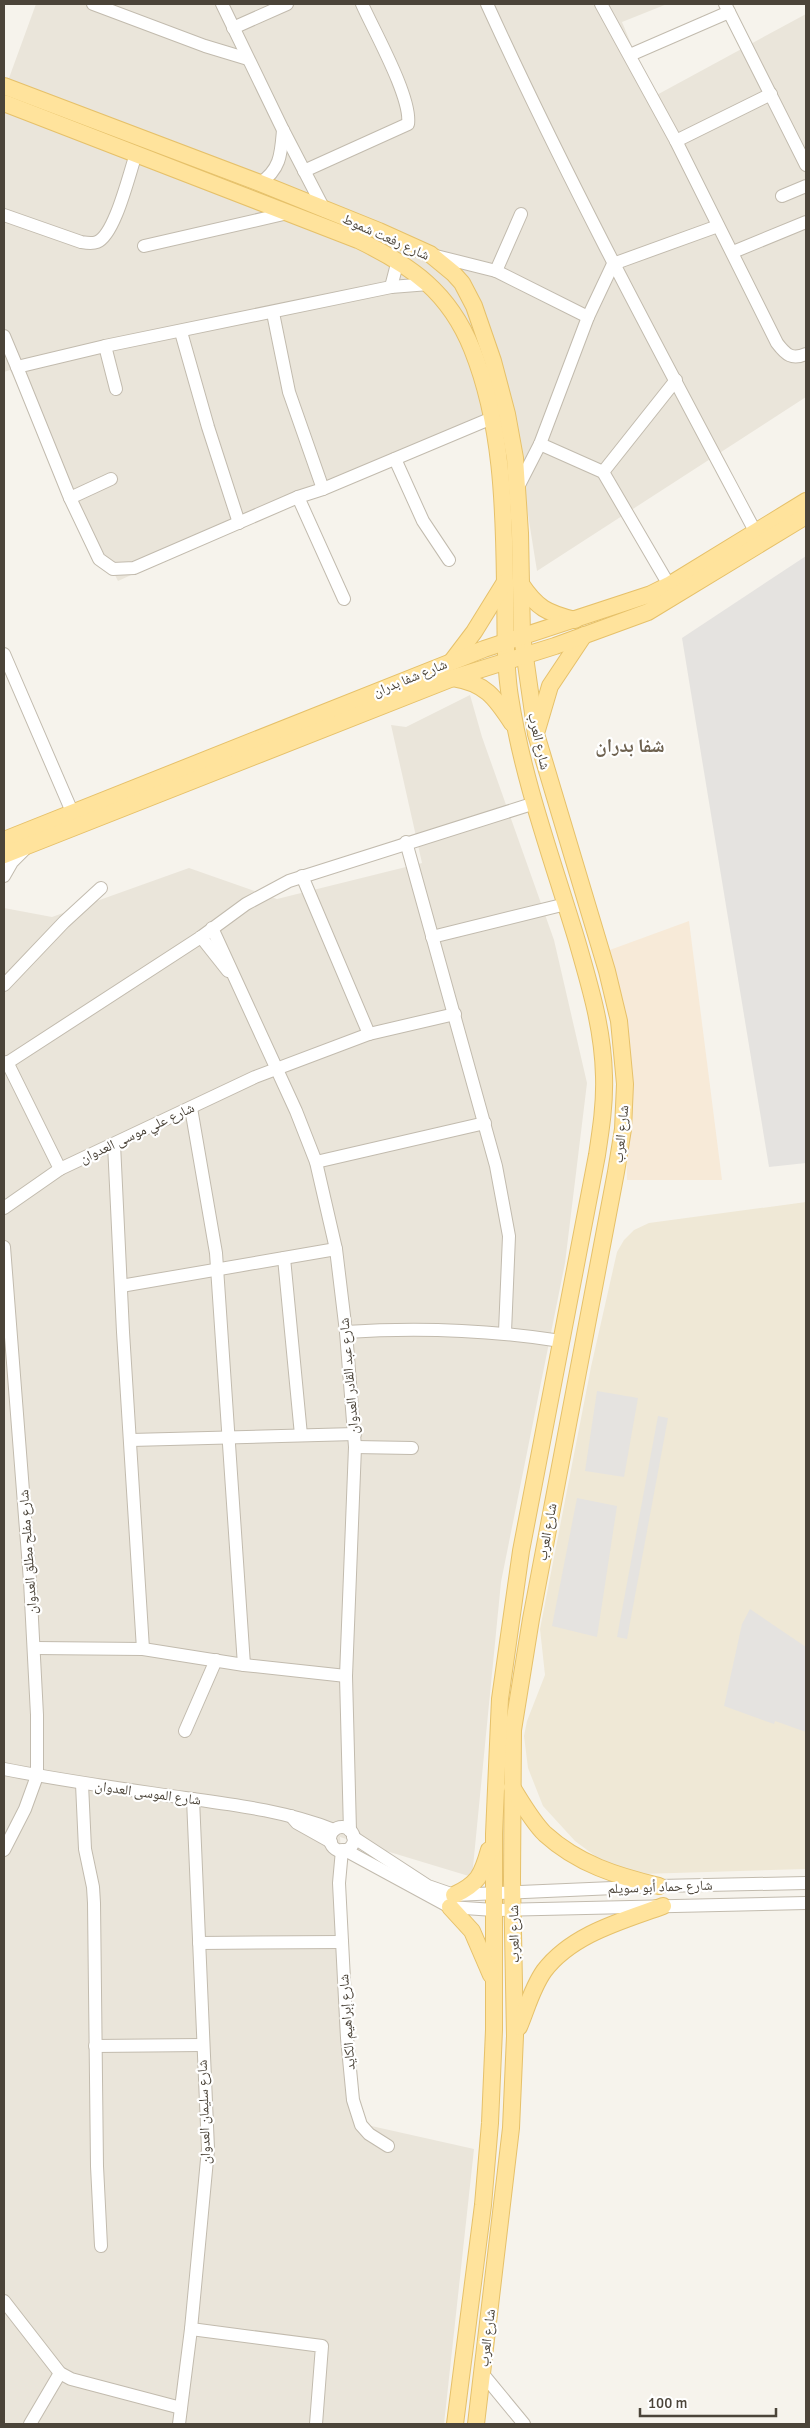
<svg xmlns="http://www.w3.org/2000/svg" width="810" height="2428" viewBox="0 0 810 2428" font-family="Signika,'Noto Naskh Arabic',sans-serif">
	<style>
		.residential { fill: #eae5da }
		.commercial { fill: #f7ead8 }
		.education { fill: #efe8d6 }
		.parking { fill: #e5e3e0 }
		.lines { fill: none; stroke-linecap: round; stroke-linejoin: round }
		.minor-casing { stroke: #c2bbae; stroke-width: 14 }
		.major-casing { stroke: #e6c16a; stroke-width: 18 }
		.minor { stroke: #fff; stroke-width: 12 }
		.major { stroke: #ffe39c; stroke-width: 16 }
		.labels { text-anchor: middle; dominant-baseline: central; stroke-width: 4.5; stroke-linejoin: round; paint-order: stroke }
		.street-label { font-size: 14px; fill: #4b4439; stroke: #fff }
		.district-label { font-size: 19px; font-weight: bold; fill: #6e6250; stroke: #fff }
	</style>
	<rect width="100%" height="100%" fill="#f6f3ec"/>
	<g class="residential">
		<path d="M 36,4 L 667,4 L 622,22 L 653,97 L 806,14 L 806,397 L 537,571 L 510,402 L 118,581 L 10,370 L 4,372 L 4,82 L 9,78 Z"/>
		<path d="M 470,695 L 482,737 L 554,940 L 587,1083 L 565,1263 L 501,1582 L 472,1877 L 340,1837 L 358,2123 L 474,2149 L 444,2424 L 4,2424 L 4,908 L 52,917 L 189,868 L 277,899 L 422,863 L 391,725 L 406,727 Z"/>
	</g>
	<path class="commercial" d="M 689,921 L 722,1180 L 627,1180 L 624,1026 L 607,951 Z"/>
	<path class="education" d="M 806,1202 L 806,1869 L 641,1874 L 606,1864 L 575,1841 L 543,1806 L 528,1768 L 524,1736 L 527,1721 L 545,1675 L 540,1629 L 591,1367 L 617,1252 L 624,1240 L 634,1230 L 649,1223 Z"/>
	<g class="parking">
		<path d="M 806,556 L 806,1163 L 769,1167 L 682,638 Z"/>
		<path d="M 597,1391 L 638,1398 L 624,1477 L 585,1471 Z"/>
		<path d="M 658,1416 L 668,1418 L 627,1639 L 617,1637 Z"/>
		<path d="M 577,1498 L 617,1506 L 597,1637 L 552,1626 Z"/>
		<path d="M 750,1609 L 806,1647 L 806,1732 L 775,1721 L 774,1724 L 724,1706 L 742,1624 Z"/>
	</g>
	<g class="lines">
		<g class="minor-casing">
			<g id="minor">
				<path d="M 93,4 L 205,46 L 248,59"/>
				<path d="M 222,4 L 283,130 L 325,211"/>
				<path d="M 487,4 C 569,184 663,358 756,533"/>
				<path d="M 601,4 L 676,141 L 777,343 C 786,355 792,360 806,354"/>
				<path d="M 725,4 L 806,165"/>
				<path d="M 233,28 L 287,4"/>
				<path d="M 630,55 L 729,12"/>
				<path d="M 676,141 L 771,94"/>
				<path d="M 304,171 L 408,124 C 412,98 374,31 362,4"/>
				<path d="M 260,183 C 281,169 281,153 283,130"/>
				<path d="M 782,196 L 806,186"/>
				<path d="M 4,215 L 81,242 C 87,243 92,244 97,242 C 115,235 129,174 136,154"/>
				<path d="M 144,246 L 288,213"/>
				<path d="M 733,252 L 806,222"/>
				<path d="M 432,255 L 496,271 L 588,317"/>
				<path d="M 496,271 L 521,214"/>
				<path d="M 429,284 L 391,287 L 105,346 L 17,367 L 70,498 L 99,559 L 113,569 L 134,568 L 298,497 L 323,489 L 492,418"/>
				<path d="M 391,287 L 398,260"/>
				<path d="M 273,313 L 289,392 L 323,489"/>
				<path d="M 181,332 L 208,427 L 239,523"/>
				<path d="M 4,336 L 17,367"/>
				<path d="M 105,346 L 116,389"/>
				<path d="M 540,444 L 603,472 L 669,585"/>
				<path d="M 395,459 L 423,521 L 449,560"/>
				<path d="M 603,472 L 676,380"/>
				<path d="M 518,487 L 540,444 L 588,317 L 613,264 L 718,226"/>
				<path d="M 298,497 L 344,599"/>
				<path d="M 70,498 L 111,479"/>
				<path d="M 4,654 L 73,814"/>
				<path d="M 406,842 L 496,1166 L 509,1236 L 505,1332"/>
				<path d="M 4,876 L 12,862 L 25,849"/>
				<path d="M 302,876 L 369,1034"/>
				<path d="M 212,928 L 296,1111 L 316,1162 L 336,1249 L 346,1332 L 355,1447 L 346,1676 L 350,1831"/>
				<path d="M 201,937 L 228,971"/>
				<path d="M 432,937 L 566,904"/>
				<path d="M 4,985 L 64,922 L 101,888"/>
				<path d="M 7,1062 L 60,1169"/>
				<path d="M 4,1065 L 201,937 L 246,904 L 289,881 L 535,803"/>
				<path d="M 191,1108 L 216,1253 L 244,1665"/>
				<path d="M 114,1144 L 123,1332 L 143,1649"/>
				<path d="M 316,1162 L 485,1123"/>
				<path d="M 4,1208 L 60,1169 L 255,1077 L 369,1034 L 455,1014"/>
				<path d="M 4,1247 L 30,1581 L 37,1715 L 37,1776 L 25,1809 L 4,1850"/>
				<path d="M 284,1258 L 301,1435"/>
				<path d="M 121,1286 L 336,1249"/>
				<path d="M 346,1332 C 418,1327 490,1330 561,1341"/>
				<path d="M 131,1440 L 355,1434"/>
				<path d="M 355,1447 L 412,1448"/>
				<path d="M 35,1648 L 143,1649 L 244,1665 L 346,1676"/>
				<path d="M 185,1731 L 216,1660"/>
				<path d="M 4,1769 C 64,1781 124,1789 185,1798 C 236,1805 286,1811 334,1830"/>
				<path d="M 82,1784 L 85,1849 L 93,1887 L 94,1903 L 97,2166 L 101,2246"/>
				<path d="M 291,1816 L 297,1823 L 331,1842"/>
				<circle cx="342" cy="1839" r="12"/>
				<path d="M 353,1837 L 428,1886 L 454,1895 L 659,1886 L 806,1883"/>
				<path d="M 342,1850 L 339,1883 L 347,2038 L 353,2100 L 361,2125 L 369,2134 L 388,2146"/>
				<path d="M 345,1850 L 450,1907 L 494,1910 L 806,1903"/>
				<path d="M 199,1943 L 342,1942"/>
				<path d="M 95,2046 L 202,2045"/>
				<path d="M 4,2301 L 60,2373 L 71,2379 L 181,2408"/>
				<path d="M 191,2329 L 322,2346 L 316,2424"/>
				<path d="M 482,2373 L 524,2424"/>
				<path d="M 30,2424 L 60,2373"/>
				<path d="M 179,2424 L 191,2329 L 208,2149 L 193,1799"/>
			</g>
		</g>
		<g class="major-casing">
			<g id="major">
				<path d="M 4,86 L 260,183 L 379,231 L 430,254 L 453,273 L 462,283 L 474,306 L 493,361 L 507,414 L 515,458 L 520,533 L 522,636 L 536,734 L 607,971 L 619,1021 L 625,1084 L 623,1129 L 616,1172 L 531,1619 L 513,1730 L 512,1880 L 515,2036 L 511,2128 L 476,2424"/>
				<path d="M 4,103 L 358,240 C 412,266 449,292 472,349 C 502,424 504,505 505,584 C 506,621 504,660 510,697 C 523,781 553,861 577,941 C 590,986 603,1029 604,1076 C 605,1103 601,1129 597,1155 L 521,1551 L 500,1699 L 494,1834 L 494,2030 L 490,2123 L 483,2205 L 455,2424"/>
				<path d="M 521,584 C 537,608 547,613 575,620"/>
				<path d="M 452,661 L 474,632 L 505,582"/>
				<path d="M 453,678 C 485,683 495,697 512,723"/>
				<path d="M 537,730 L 550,686 L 584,635"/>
				<path d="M 4,840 L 484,649 L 651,594 L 669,585 L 806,501"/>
				<path d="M 4,855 L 453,678 L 555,646 L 648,612 L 806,516"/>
				<path d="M 512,1787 C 522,1803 532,1821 545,1834 C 578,1864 617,1876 659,1886"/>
				<path d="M 454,1895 C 478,1884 482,1875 489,1850"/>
				<path d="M 450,1907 L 472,1931 L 491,1975"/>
				<path d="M 519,2027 C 527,2008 532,1988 544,1971 C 572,1934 622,1921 663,1906"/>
			</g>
		</g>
		<use href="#minor" class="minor"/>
		<use href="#major" class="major"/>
	</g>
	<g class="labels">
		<g class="street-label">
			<text transform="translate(386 237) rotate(24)">شارع رفعت شموط</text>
			<text transform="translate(410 678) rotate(-22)">شارع شفا بدران</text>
			<text transform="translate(539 741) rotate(77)">شارع العرب</text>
			<text transform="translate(137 1133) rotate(-25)">شارع علي موسى العدوان</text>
			<text transform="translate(621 1134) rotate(-84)">شارع العرب</text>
			<text transform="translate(349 1376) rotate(-95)">شارع عبد القادر العدوان</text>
			<text transform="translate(547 1532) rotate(-80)">شارع العرب</text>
			<text transform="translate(28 1552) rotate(-94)">شارع مفلح مطلق العدوان</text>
			<text transform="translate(148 1793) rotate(8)">شارع الموسى العدوان</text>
			<text transform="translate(660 1887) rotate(-2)">شارع حماد أبو سويلم</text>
			<text transform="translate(514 1934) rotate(-91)">شارع العرب</text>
			<text transform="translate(347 2022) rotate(-94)">شارع إبراهيم الكايد</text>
			<text transform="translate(204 2112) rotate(-92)">شارع سليمان العدوان</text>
			<text transform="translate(487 2338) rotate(-83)">شارع العرب</text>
		</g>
		<g class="district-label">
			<text x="630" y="746">شفا بدران</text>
		</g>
	</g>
	<rect width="810" height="2428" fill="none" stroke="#4b4439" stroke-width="10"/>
	<path d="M640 2408v8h136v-8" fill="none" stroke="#4b4439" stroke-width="2.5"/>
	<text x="648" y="2408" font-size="15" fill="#4b4439" stroke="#ffffff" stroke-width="4" paint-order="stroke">100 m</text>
</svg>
